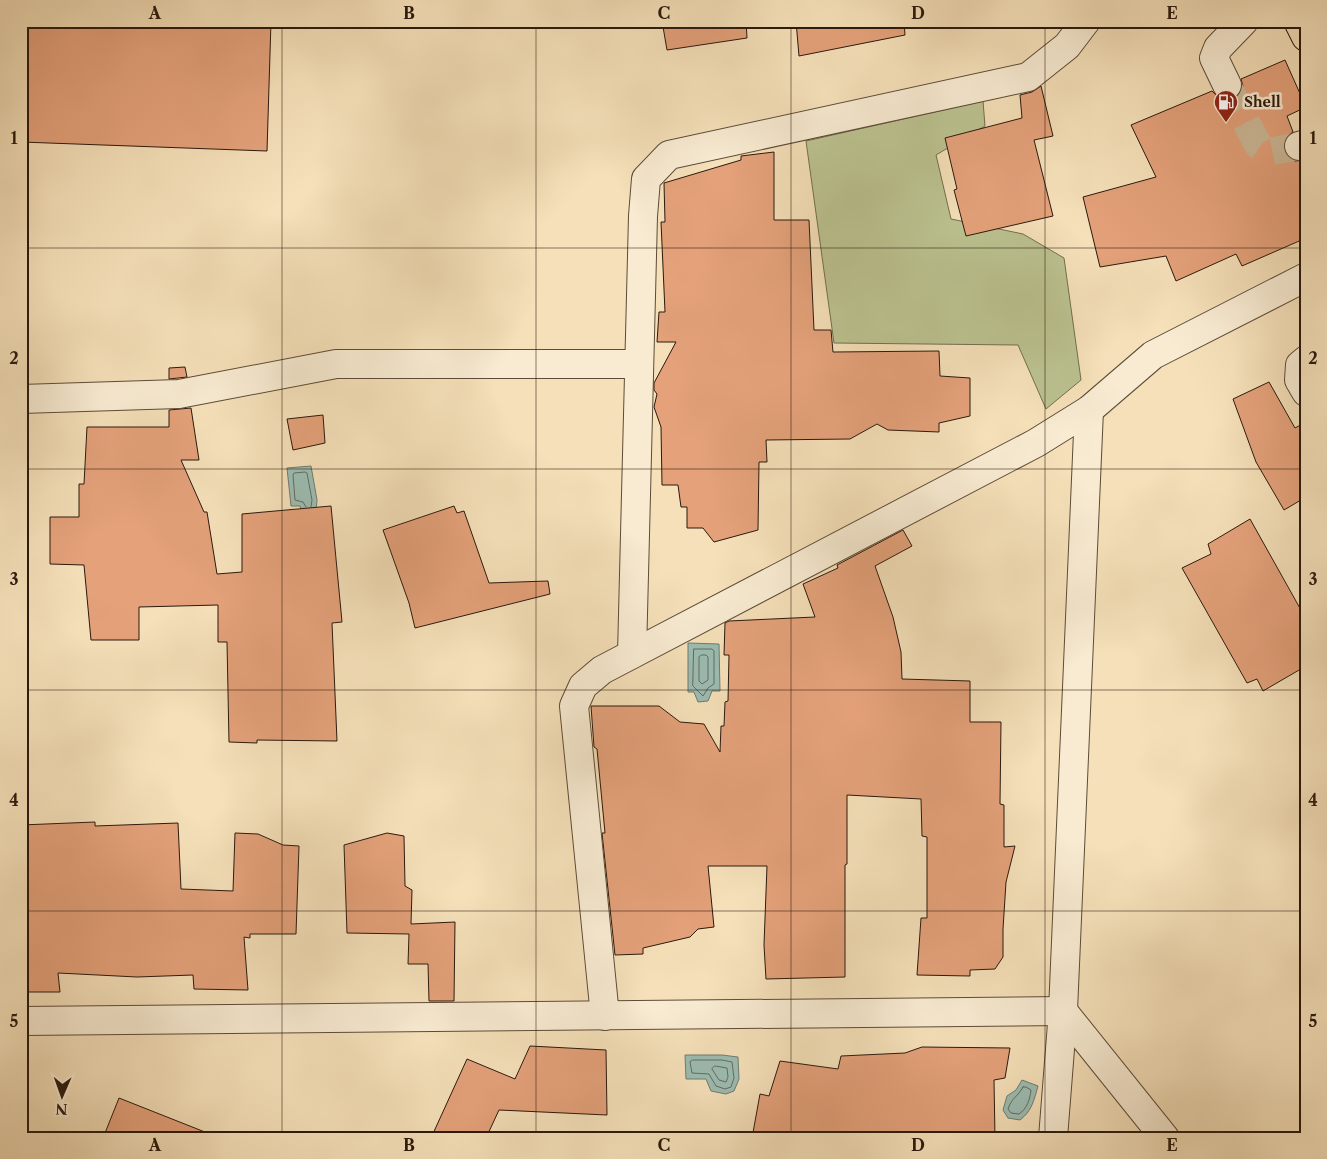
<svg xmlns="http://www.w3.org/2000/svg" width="1327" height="1159" viewBox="0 0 1327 1159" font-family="'Libre Caslon Text',serif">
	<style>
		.green { fill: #bbc290; stroke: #726e4e }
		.water { fill: #9cbdb3; stroke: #6e7b71 }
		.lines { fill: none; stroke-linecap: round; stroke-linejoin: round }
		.shore { stroke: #636b60; stroke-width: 1 }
		.building { fill: #e4a17a; stroke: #2a190d }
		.minor-tunnel { stroke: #ccb897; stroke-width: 28; stroke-dasharray: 28 14; stroke-linecap: butt }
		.minor-casing { stroke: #5d4b38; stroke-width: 30 }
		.major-casing { stroke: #2a190d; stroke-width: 30 }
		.minor { stroke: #f8ebd2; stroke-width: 28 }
		.major { stroke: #f5e0b9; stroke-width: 28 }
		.grid { fill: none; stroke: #2a190d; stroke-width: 1; stroke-opacity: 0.55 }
		.labels { text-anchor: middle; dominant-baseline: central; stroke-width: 5; stroke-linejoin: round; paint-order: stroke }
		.poi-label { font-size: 14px; font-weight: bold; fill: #2a190d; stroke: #f8ebd2; text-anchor: start }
		.neatline { fill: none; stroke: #2a190d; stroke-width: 2 }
		.grid-label { font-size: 16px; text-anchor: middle; font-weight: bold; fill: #2a190d }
	</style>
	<rect width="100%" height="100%" fill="#f5e0b9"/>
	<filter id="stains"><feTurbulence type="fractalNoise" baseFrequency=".004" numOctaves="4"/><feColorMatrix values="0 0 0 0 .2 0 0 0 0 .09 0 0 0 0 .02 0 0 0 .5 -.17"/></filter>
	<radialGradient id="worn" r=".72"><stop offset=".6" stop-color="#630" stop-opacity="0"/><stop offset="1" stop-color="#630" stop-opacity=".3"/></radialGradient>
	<path class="green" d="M 983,101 L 985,126 L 936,155 L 951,219 L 1023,234 L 1064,258 L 1081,380 L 1046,409 L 1018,345 L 834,343 L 806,141 Z"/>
	<g class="water">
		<path d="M 311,466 L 317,500 L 316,512 L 302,513 L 300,506 L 291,506 L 287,468 Z"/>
		<path d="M 688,643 L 719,644 L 720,691 L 712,691 L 708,701 L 698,702 L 694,692 L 688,692 Z"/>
		<path d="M 685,1055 L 722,1055 L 738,1057 L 739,1079 L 734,1091 L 726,1094 L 711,1091 L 706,1079 L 686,1079 Z"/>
		<path d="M 1022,1080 L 1038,1086 C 1034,1100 1032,1111 1020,1120 L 1008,1118 L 1003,1110 L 1007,1096 L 1016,1090 Z"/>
	</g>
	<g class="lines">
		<g class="shore">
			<path d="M 306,507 L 303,502 L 295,500 L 293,475 L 294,473 L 305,472 L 307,473 L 312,500 L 311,507"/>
			<path d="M 694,649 L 712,649 L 714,651 L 714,684 L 708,688 L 703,696 L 693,686 Z"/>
			<path d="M 702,655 L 706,655 L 708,657 L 708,680 L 702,684 L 699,681 L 699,657 Z"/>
			<path d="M 693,1060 L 722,1060 L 732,1062 L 734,1078 L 731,1087 L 725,1089 L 716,1086 L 709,1074 L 692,1073 L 690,1062 Z"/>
			<path d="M 715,1066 L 727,1068 L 728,1077 L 726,1082 L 719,1080 L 712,1069 Z"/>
			<path d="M 1023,1087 L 1026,1087 L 1031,1090 C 1030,1099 1027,1109 1019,1114 L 1011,1113 L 1008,1109 C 1012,1097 1018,1097 1023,1087 Z"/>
		</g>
	</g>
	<g class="building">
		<path d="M 21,21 L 271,21 L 267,151 L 21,142 Z"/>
		<path d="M 662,21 L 746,21 L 747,38 L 667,50 Z"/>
		<path d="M 796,21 L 904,21 L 905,35 L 799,56 Z"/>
		<path d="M 1285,60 L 1306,107 L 1287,116 L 1293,132 L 1287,136 L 1284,143 L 1284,151 L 1289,158 L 1295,161 L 1305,160 L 1306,162 L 1306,238 L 1242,266 L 1236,254 L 1176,281 L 1166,256 L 1100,267 L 1083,197 L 1156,177 L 1131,125 L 1212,91 L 1219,98 L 1226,101 L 1233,99 L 1240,93 L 1243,86 L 1241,79 Z"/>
		<path d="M 1041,86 L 1053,136 L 1034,140 L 1053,216 L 966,236 L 954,190 L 957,189 L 945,138 L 1022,118 L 1020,95 L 1032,92 Z"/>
		<path d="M 774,152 L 774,220 L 809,220 L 814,330 L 831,330 L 833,352 L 939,351 L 940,376 L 970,378 L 970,416 L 939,423 L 939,432 L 888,430 L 877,424 L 850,439 L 766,440 L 767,462 L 759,462 L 758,530 L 714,542 L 703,528 L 687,528 L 687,507 L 681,507 L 678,485 L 662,485 L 661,427 L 654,407 L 657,394 L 654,390 L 654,383 L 676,342 L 657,342 L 659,312 L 665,312 L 661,222 L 665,222 L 664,183 L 741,160 L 741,156 Z"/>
		<path d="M 185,367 L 187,377 L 169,379 L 169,368 Z"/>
		<path d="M 1269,382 L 1295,428 L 1306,422 L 1306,497 L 1284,510 L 1256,462 L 1233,399 Z"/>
		<path d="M 191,408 L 199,460 L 181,460 L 204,512 L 207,512 L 217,574 L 242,572 L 242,514 L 331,506 L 342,622 L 332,623 L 337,741 L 257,740 L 257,743 L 229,742 L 227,642 L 218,642 L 218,605 L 139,607 L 139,640 L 91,640 L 84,565 L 50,564 L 50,517 L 79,517 L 79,484 L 84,484 L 87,427 L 169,427 L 169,410 Z"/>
		<path d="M 323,415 L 325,443 L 293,450 L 287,419 Z"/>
		<path d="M 454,506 L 457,513 L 464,511 L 489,583 L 548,581 L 550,594 L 415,628 L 409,603 L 383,530 Z"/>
		<path d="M 1250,519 L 1306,619 L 1306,666 L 1263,691 L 1257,679 L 1247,683 L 1182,568 L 1211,554 L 1208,544 Z"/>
		<path d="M 903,530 L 912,546 L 875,566 L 893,617 L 901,652 L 902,679 L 970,681 L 970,722 L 1001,722 L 1000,804 L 1004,805 L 1004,847 L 1015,846 L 1006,882 L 1003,929 L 1003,957 L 995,969 L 970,970 L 970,976 L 917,975 L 921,918 L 927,918 L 927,837 L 922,836 L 921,799 L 847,795 L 847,864 L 845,865 L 845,977 L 766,979 L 764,945 L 767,866 L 708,866 L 714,927 L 698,929 L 690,937 L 643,948 L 643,954 L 615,955 L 602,833 L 605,833 L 597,749 L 594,747 L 591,706 L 659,706 L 680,722 L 704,724 L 720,752 L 721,726 L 724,726 L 725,702 L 728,701 L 729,655 L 724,655 L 725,623 L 729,621 L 815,617 L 803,584 L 838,568 L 837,565 Z"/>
		<path d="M 95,822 L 95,826 L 178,823 L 181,889 L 233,891 L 235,833 L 258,834 L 283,845 L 299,846 L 296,934 L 250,934 L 250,938 L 244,937 L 248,990 L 194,989 L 193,975 L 137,977 L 58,973 L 60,992 L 21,992 L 21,825 Z"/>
		<path d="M 387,833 L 404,836 L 405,886 L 412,890 L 411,924 L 455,922 L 454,1001 L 429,1001 L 428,964 L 408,964 L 409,934 L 347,933 L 344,845 Z"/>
		<path d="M 530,1046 L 606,1050 L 607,1115 L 499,1110 L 486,1138 L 431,1138 L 467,1059 L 515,1079 Z"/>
		<path d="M 922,1047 L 1010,1048 L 1005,1078 L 994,1080 L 995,1138 L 933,1138 L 933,1136 L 843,1133 L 841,1138 L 798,1138 L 777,1133 L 774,1138 L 752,1138 L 760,1094 L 769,1096 L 780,1061 L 838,1069 L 841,1056 L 905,1053 Z"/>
		<path d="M 119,1098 L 215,1136 L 215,1138 L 103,1138 Z"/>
	</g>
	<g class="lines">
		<path class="minor-tunnel" d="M 1227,85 L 1258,145 L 1269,152 L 1299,146"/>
		<g class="minor-casing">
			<g id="minor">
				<path d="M 1227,85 L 1214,58 L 1218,48 L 1244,21"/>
				<path d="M 1299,146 L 1306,144"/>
				<path d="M 1306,360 L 1300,365 L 1299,380 L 1306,392"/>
				<path d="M 21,399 L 179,394 L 336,364 L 639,364"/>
				<path d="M 632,654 L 643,216 L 646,179 L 669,155 L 1028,77 L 1067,46 L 1086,21"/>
				<path d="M 1063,1011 L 1165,1138"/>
				<path d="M 605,1016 L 574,706 L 583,686 L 602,670 L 1036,443 L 1089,410 L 1153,355 L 1306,277"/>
				<path d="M 21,1021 L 1063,1011"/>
				<path d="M 1053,1138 L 1063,1011 L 1089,410"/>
			</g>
		</g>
		<g class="major-casing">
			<path id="major" d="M 1298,21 L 1306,37"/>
		</g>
		<use href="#minor" class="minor"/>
		<use href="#major" class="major"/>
	</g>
	<path class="grid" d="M 282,21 L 282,1138M 536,21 L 536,1138M 791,21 L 791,1138M 1045,21 L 1045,1138M 21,248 L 1306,248M 21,469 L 1306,469M 21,690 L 1306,690M 21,911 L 1306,911"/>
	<defs>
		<g id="fuel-pin" transform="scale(1.25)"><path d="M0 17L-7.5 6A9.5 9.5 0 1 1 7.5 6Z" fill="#8f2418" stroke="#f8ebd2"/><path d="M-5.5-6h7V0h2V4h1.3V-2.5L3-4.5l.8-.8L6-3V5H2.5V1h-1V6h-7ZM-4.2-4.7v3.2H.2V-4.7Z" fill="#fff"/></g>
	</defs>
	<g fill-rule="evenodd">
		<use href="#fuel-pin" x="1226" y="102"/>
	</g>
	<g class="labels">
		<g class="poi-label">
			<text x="1244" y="102">Shell</text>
		</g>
	</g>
	<rect width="1327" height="1159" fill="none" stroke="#f5e0b9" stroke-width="55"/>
	<g transform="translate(62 1096) rotate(182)" stroke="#f8ebd2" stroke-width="4" paint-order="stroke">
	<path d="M0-4L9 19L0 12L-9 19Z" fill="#2a190d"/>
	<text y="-8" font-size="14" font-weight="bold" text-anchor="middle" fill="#2a190d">N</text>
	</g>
	<rect x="28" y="28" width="1272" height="1104" class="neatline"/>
	<g class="grid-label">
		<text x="155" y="19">A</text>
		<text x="409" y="19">B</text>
		<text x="664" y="19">C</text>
		<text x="918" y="19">D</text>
		<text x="1172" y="19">E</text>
		<text x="14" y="144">1</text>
		<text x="1313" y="144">1</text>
		<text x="14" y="364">2</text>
		<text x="1313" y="364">2</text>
		<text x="14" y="585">3</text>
		<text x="1313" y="585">3</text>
		<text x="14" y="806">4</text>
		<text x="1313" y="806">4</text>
		<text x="14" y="1027">5</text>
		<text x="1313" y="1027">5</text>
		<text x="155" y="1151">A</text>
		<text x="409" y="1151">B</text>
		<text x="664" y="1151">C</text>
		<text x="918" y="1151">D</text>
		<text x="1172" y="1151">E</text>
	</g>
	<rect width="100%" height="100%" filter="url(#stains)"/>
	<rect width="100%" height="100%" fill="url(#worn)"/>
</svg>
